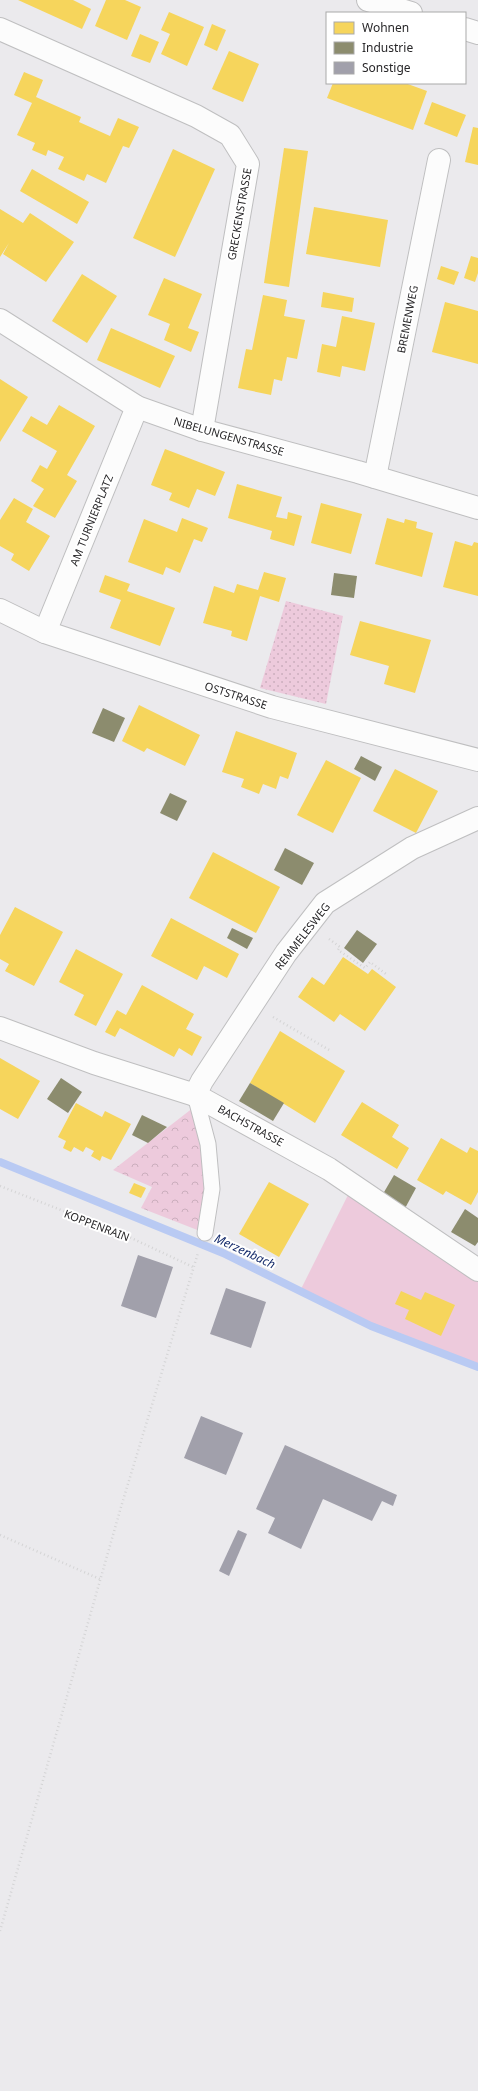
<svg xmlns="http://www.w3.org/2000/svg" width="478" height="2091" viewBox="0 0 478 2091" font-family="'Noto Sans',sans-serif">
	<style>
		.grass { fill: url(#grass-dots) }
		.park { fill: url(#park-crowns) }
		.garden { fill: #edcadc }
		.homes { fill: #f6d55c }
		.industry { fill: #8c8c6e }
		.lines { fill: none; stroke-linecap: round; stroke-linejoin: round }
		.stream { stroke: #b9caf3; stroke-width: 8 }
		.building { fill: #a1a0ab }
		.lane-casing { stroke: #bfbfc0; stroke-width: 17 }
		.street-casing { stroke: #bfbfc0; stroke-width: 24 }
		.secondary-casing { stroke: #bfbfc0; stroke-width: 24 }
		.path { stroke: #d4d4d5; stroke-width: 2.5; stroke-dasharray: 1 3; stroke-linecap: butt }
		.lane { stroke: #fcfcfc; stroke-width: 15 }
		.street { stroke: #fcfcfc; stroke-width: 22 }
		.secondary { stroke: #fcfcfc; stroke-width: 22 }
		.labels { text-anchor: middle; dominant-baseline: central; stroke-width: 4; stroke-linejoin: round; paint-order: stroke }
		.street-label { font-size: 11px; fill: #282729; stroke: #fff }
		.water-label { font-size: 12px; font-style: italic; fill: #152b6b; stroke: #fff }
	</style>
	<defs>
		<pattern id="grass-dots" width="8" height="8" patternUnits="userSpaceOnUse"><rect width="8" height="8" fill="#edcadc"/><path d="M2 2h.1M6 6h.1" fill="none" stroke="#cbaebd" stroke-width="1.8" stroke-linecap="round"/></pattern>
		<pattern id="park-crowns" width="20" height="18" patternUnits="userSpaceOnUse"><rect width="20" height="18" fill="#edcadc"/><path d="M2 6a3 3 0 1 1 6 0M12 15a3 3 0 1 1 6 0" fill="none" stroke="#cbaebd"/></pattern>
	</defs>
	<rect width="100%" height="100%" fill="#ebeaed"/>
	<path class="grass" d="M 286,601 L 343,616 L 326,704 L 260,688 Z"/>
	<path class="park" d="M 198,1104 L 208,1144 L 205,1233 L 141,1208 L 152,1187 L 113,1170 Z"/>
	<path class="garden" d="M 353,1185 L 478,1267 L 478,1367 L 371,1326 L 300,1291 Z"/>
	<g class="homes">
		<path d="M 18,0 L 73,0 L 91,9 L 82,29 Z"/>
		<path d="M 106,0 L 125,0 L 141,7 L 127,40 L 95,26 Z"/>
		<path d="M 169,12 L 204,27 L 187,66 L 161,54 L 170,34 L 161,30 Z"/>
		<path d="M 212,24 L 226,30 L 217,51 L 204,45 Z"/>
		<path d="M 140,34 L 159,42 L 150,63 L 131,56 Z"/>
		<path d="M 229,51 L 259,64 L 243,102 L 212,89 Z"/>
		<path d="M 24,72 L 43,80 L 36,97 L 81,117 L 79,122 L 110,136 L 118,118 L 139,127 L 129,148 L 123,146 L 106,183 L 87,174 L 84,181 L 58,169 L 64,157 L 48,150 L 46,156 L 32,150 L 35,143 L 17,135 L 32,103 L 14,95 Z"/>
		<path d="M 333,83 L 405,83 L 427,91 L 413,130 L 327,98 Z"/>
		<path d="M 432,102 L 466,115 L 457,137 L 424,124 Z"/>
		<path d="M 473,127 L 478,128 L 478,165 L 465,162 Z"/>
		<path d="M 284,148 L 308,151 L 289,287 L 264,283 Z"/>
		<path d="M 173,149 L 215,169 L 175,257 L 133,238 Z"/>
		<path d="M 32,169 L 89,202 L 77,224 L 20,191 Z"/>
		<path d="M 314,207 L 388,220 L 380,267 L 306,254 Z"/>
		<path d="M 0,209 L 23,223 L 30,213 L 74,242 L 46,282 L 3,254 L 9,243 L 0,257 Z"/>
		<path d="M 471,256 L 478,258 L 478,273 L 475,282 L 464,278 Z"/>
		<path d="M 441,266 L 459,272 L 454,285 L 437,279 Z"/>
		<path d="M 82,274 L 117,296 L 87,343 L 52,321 Z"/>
		<path d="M 164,278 L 202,294 L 188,328 L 199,332 L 191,352 L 164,340 L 170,324 L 148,315 Z"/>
		<path d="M 323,292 L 354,298 L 352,312 L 321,307 Z"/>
		<path d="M 263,295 L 287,300 L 284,316 L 305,320 L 297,359 L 287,357 L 282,381 L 274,379 L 271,395 L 238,388 L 246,349 L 252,350 Z"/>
		<path d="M 445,302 L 478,311 L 478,364 L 432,352 Z"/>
		<path d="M 342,316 L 375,323 L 365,371 L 342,366 L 340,377 L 317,372 L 322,344 L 336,347 Z"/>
		<path d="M 111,328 L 175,356 L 160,388 L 97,360 Z"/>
		<path d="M 0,379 L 28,397 L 0,442 Z"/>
		<path d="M 59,405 L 95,426 L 67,475 L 77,481 L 55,518 L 33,506 L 44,489 L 31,481 L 40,465 L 47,469 L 57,451 L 22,431 L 31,416 L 47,425 Z"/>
		<path d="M 165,449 L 225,472 L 215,496 L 197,489 L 189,508 L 169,500 L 172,493 L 151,485 Z"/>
		<path d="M 237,484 L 282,497 L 276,517 L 287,519 L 288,512 L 302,516 L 294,546 L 270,539 L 272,531 L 228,518 Z"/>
		<path d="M 14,498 L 33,509 L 26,522 L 50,536 L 29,571 L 11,560 L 14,554 L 0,546 L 0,520 Z"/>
		<path d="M 321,503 L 362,514 L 351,554 L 311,543 Z"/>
		<path d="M 182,518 L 208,528 L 202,542 L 194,539 L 180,573 L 166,567 L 163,575 L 128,562 L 144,519 L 177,532 Z"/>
		<path d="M 387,518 L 404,523 L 405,519 L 417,522 L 416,528 L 433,533 L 422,577 L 375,564 Z"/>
		<path d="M 455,541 L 472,546 L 474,542 L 478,543 L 478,596 L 443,587 Z"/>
		<path d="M 264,572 L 286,578 L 279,602 L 260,596 L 247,641 L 231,636 L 232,631 L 203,623 L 214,586 L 234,593 L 237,584 L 258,590 Z"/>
		<path d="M 105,575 L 130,584 L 127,591 L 175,608 L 160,646 L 110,628 L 121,600 L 99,592 Z"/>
		<path d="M 360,621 L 431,640 L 415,693 L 384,684 L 389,666 L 350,655 Z"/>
		<path d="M 139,705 L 200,735 L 185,766 L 147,748 L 144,752 L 122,741 Z"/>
		<path d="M 236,731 L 297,753 L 288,779 L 280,776 L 276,789 L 263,784 L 259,794 L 241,787 L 244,779 L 222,772 Z"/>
		<path d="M 326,760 L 361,778 L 333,833 L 297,815 Z"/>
		<path d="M 395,769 L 438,791 L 416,833 L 373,811 Z"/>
		<path d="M 213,852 L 280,887 L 256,933 L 189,898 Z"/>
		<path d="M 15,907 L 63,932 L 34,986 L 5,971 L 9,964 L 0,959 L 0,935 Z"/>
		<path d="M 171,918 L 239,954 L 227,978 L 204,966 L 197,980 L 151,956 Z"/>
		<path d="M 76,949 L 123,974 L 96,1026 L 74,1015 L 84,995 L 59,982 Z"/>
		<path d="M 343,957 L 368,974 L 372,969 L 396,987 L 365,1031 L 340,1014 L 334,1022 L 298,997 L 312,977 L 324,985 Z"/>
		<path d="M 142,985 L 194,1014 L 186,1029 L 202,1037 L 192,1056 L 179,1048 L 174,1057 L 120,1028 L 115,1037 L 105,1032 L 117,1010 L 126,1015 Z"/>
		<path d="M 280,1031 L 345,1071 L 315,1123 L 250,1083 Z"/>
		<path d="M 0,1058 L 40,1081 L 18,1119 L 0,1109 Z"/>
		<path d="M 362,1102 L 399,1125 L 392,1137 L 409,1148 L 397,1169 L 341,1135 Z"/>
		<path d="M 76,1103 L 102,1117 L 105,1111 L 131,1124 L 111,1160 L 102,1156 L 100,1161 L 91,1156 L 94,1151 L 86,1147 L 83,1152 L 74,1147 L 71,1152 L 63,1148 L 66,1141 L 58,1137 Z"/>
		<path d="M 441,1138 L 467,1153 L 470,1147 L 478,1151 L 478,1192 L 471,1205 L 446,1191 L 443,1195 L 417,1180 Z"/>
		<path d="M 269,1182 L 309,1204 L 279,1257 L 239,1234 Z"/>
		<path d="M 134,1183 L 146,1188 L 141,1198 L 129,1193 Z"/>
		<path d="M 401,1291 L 421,1300 L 425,1292 L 455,1305 L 441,1336 L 405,1319 L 409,1310 L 395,1304 Z"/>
	</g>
	<g class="industry">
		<path d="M 334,573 L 357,576 L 354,598 L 331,595 Z"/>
		<path d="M 103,708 L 125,718 L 114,742 L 92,733 Z"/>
		<path d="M 361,756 L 382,767 L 375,781 L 354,769 Z"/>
		<path d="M 170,793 L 187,801 L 177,821 L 160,813 Z"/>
		<path d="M 285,848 L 314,863 L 302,885 L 274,870 Z"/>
		<path d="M 232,928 L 253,938 L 247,949 L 227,938 Z"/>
		<path d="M 357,930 L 377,944 L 363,963 L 344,948 Z"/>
		<path d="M 61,1078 L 82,1092 L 68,1113 L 47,1099 Z"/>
		<path d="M 250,1083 L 284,1103 L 273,1121 L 239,1101 Z"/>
		<path d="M 142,1115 L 167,1127 L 148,1143 L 132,1135 Z"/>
		<path d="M 394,1175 L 416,1188 L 403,1212 L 380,1199 Z"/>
		<path d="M 465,1209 L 478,1218 L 478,1242 L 475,1246 L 451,1232 Z"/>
	</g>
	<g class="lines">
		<path class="stream" d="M 0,1162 L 223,1253 L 371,1326 L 478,1367"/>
	</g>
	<g class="building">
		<path d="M 138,1255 L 173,1267 L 156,1318 L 121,1306 Z"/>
		<path d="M 226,1288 L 266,1302 L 251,1348 L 210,1334 Z"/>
		<path d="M 201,1416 L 243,1433 L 226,1475 L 184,1458 Z"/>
		<path d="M 285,1445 L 397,1495 L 393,1506 L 382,1501 L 372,1521 L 323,1499 L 301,1549 L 268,1533 L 275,1518 L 256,1509 Z"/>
		<path d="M 238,1530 L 247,1534 L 229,1576 L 219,1571 Z"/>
	</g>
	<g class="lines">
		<g class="lane-casing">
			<path id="lane" d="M 195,1095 L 208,1144 L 212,1189 L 205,1233"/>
		</g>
		<g class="street-casing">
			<g id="street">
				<path d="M 0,29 L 196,116 L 230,135 L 248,164 L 202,430"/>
				<path d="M 0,320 L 137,407 L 202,430 L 358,472 L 478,508"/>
				<path d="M 375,477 L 439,160"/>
				<path d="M 0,610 L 45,632 L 272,707 L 478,760"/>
				<path d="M 45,632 L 137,407"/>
				<path d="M 0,1028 L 94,1063 L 195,1095 L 329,1169 L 478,1270"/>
				<path d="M 195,1095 L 202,1081 L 286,953 L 325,903 L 412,848 L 478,818"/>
			</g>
		</g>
		<g class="secondary-casing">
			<g id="secondary">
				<path d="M 368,0 L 411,13"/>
				<path d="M 465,29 L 478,33"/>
			</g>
		</g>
		<g class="path">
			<path d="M 329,939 L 340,947 L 338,950 L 365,968 L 370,962 L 386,974"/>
			<path d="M 273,1017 L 331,1051"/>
			<path d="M 0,1186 L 127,1236 L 193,1267"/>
			<path d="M 0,1535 L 102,1580"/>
			<path d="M 0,1931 L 121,1507 L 198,1253"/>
		</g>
		<use href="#lane" class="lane"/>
		<use href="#street" class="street"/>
		<use href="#secondary" class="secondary"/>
	</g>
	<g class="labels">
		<g class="street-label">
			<text transform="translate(239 214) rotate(-80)">GRECKENSTRASSE</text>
			<text transform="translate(407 319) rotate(-79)">BREMENWEG</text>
			<text transform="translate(229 436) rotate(16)">NIBELUNGENSTRASSE</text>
			<text transform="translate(91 520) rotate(-68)">AM TURNIERPLATZ</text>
			<text transform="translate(236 695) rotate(18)">OSTSTRASSE</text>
			<text transform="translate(302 936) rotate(-52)">REMMELESWEG</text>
			<text transform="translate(251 1125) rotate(29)">BACHSTRASSE</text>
			<text transform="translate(97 1225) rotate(21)">KOPPENRAIN</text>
		</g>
		<g class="water-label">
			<text transform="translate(245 1251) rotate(25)">Merzenbach</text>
		</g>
	</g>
	<rect x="326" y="12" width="140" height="72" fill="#ffffff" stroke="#a9a9a9"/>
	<rect x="334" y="22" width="20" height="12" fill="#f6d55c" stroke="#a9a9a9"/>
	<text x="362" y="32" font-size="12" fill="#282729">Wohnen</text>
	<rect x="334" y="42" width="20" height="12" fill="#8c8c6e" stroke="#a9a9a9"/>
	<text x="362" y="52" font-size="12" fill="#282729">Industrie</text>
	<rect x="334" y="62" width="20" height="12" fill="#a1a0ab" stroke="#a9a9a9"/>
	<text x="362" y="72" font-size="12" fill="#282729">Sonstige</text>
</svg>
